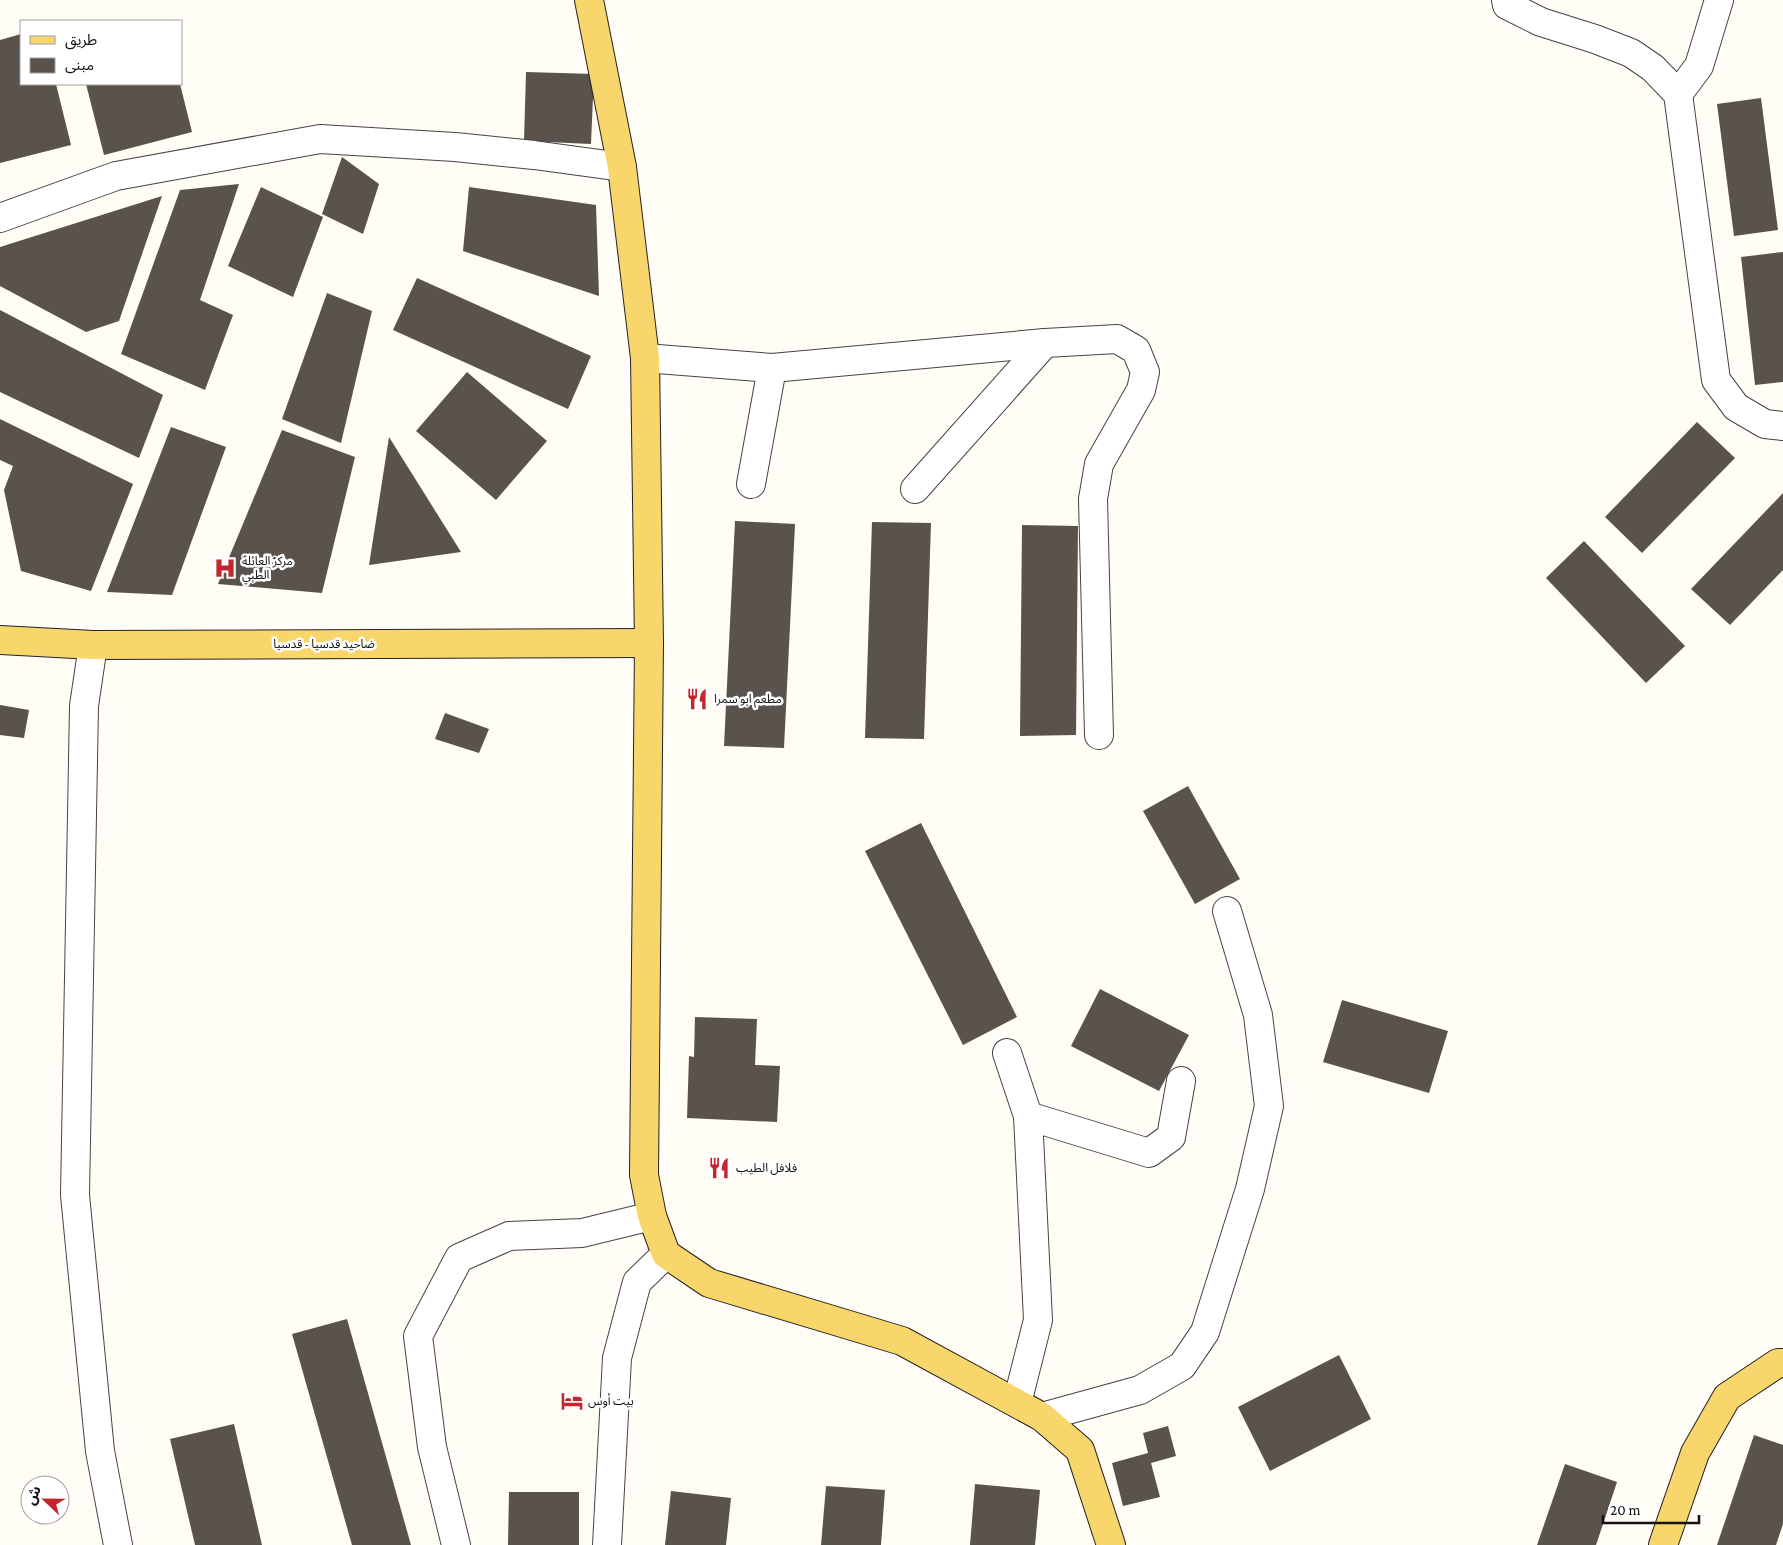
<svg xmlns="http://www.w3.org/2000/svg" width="1783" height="1545" viewBox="0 0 1783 1545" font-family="'Crimson Pro','Noto Sans Arabic',serif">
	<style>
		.building { fill: #5a524d }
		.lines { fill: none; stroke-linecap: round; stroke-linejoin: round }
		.minor-casing { stroke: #444; stroke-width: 30 }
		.major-casing { stroke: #222; stroke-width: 30 }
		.minor { stroke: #fff; stroke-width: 28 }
		.major { stroke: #f9d66b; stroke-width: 28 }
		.labels { text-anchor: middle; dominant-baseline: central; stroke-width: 5; stroke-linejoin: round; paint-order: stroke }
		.poi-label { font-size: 12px; fill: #111; stroke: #fff; text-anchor: start }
		.street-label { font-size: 12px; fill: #111; stroke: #fff }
	</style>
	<rect width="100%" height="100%" fill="#fffdf5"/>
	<g class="building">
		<path d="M 21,34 L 21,84 L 56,84 L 71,145 L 0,163 L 0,40 Z"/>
		<path d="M 526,72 L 594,74 L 591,144 L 524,141 Z"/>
		<path d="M 86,84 L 180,84 L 192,132 L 104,155 Z"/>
		<path d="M 1761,98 L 1778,230 L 1734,236 L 1717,104 Z"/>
		<path d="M 342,157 L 379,184 L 363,234 L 322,214 Z"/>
		<path d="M 239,184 L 200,300 L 233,315 L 205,390 L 121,354 L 180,190 Z"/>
		<path d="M 261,187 L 323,217 L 293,297 L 228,266 Z"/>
		<path d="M 469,187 L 596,205 L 599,296 L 463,251 Z"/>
		<path d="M 162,196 L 119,321 L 86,332 L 0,286 L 0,247 Z"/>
		<path d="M 1783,252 L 1783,382 L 1755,385 L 1741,257 Z"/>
		<path d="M 417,278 L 591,356 L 568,409 L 393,330 Z"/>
		<path d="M 327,293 L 372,311 L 341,443 L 282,419 Z"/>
		<path d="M 0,310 L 163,395 L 139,458 L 0,392 Z"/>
		<path d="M 467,372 L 547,441 L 496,500 L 416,431 Z"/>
		<path d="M 0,419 L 133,484 L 91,591 L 21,571 L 4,490 L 13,466 L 0,460 Z"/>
		<path d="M 1697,422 L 1735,458 L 1642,553 L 1605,517 Z"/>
		<path d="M 171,427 L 226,447 L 172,595 L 107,592 Z"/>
		<path d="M 282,430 L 355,457 L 322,593 L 218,584 Z"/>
		<path d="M 389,437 L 461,552 L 369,565 Z"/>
		<path d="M 1783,493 L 1783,570 L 1730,625 L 1691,589 Z"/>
		<path d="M 735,521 L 795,524 L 784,748 L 724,746 Z"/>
		<path d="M 872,522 L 931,523 L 924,739 L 865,738 Z"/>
		<path d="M 1022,525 L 1078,526 L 1076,735 L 1020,736 Z"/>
		<path d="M 1584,541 L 1685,646 L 1646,683 L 1546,578 Z"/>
		<path d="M 0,705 L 29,710 L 24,738 L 0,735 Z"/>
		<path d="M 445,713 L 489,729 L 479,753 L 435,739 Z"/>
		<path d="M 1188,786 L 1240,879 L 1195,904 L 1143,811 Z"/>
		<path d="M 921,823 L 1017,1017 L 963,1045 L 865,851 Z"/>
		<path d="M 1100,989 L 1189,1035 L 1159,1091 L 1071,1046 Z"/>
		<path d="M 1342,1000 L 1448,1031 L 1429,1093 L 1323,1062 Z"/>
		<path d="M 695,1017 L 757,1019 L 755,1065 L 780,1066 L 777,1122 L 687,1118 L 689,1056 L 694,1057 Z"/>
		<path d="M 347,1319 L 411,1545 L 352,1545 L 292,1334 Z"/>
		<path d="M 1339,1355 L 1371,1419 L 1270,1471 L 1238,1407 Z"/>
		<path d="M 234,1424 L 262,1545 L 195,1545 L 170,1439 Z"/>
		<path d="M 1168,1426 L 1176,1456 L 1151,1463 L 1160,1497 L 1123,1506 L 1112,1463 L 1148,1453 L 1143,1433 Z"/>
		<path d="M 1754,1435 L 1783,1445 L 1783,1524 L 1776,1545 L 1717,1545 Z"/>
		<path d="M 1565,1464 L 1617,1482 L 1596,1545 L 1537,1545 Z"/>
		<path d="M 975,1484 L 1040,1490 L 1035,1545 L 970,1545 Z"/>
		<path d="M 826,1486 L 885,1490 L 881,1545 L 821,1545 Z"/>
		<path d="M 671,1491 L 731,1498 L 726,1545 L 665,1545 Z"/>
		<path d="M 509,1492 L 579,1492 L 579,1545 L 508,1545 Z"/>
	</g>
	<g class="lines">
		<g class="minor-casing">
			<g id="minor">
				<path d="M 1506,0 L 1507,5 L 1541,22 L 1595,39 L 1631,53 L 1653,68 L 1678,94 L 1716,380 L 1736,407 L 1765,424 L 1783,426"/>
				<path d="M 1678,94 L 1699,66 L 1719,0"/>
				<path d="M 0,218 L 116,176 L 320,139 L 455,147 L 534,155 L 622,167"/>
				<path d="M 645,358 L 772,368 L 1045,343 L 1117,339 L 1136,350 L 1145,372 L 1141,390 L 1099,464 L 1093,499 L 1099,735"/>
				<path d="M 751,484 L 772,368"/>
				<path d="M 915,489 L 1045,343"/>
				<path d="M 93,645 L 84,706 L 75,1195 L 100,1451 L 118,1545"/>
				<path d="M 1007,1053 L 1028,1116 L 1038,1320 L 1017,1403"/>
				<path d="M 1028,1116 L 1149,1153 L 1171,1137 L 1181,1081"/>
				<path d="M 1042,1417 L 1140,1390 L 1182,1366 L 1205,1332 L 1250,1189 L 1269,1106 L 1258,1015 L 1227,911"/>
				<path d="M 456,1545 L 432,1447 L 418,1336 L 459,1258 L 509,1236 L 582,1233 L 652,1216"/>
				<path d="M 607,1545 L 617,1358 L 637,1282 L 666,1254"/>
			</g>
		</g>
		<g class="major-casing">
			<g id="major">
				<path d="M 589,0 L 622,167 L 645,358 L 649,643 L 644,1175 L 652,1216 L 666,1254 L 709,1283 L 902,1341 L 1042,1417 L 1080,1450 L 1111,1545"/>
				<path d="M 0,640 L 93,645 L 649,643"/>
				<path d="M 1663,1545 L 1695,1453 L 1727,1397 L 1778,1363 L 1783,1363"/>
			</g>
		</g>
		<use href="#minor" class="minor"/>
		<use href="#major" class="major"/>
	</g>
	<defs>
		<g id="hospital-bare" transform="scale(1.725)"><path d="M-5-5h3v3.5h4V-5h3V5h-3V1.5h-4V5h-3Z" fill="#c4262e" stroke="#fff" stroke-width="2.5" paint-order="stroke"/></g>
		<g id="restaurant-bare" transform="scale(1.725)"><path d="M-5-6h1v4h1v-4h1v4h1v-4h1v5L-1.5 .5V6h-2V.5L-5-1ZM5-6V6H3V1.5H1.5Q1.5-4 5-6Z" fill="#c4262e" stroke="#fff" stroke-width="2.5" paint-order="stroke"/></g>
		<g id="hotel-bare" transform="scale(1.725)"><path d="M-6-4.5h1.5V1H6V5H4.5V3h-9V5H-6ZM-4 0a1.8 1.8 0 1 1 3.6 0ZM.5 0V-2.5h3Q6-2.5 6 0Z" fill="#c4262e" stroke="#fff" stroke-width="2.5" paint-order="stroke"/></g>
	</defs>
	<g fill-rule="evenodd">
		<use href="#hospital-bare" x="225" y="568"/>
		<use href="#restaurant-bare" x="697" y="699"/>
		<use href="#restaurant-bare" x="719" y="1168"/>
		<use href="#hotel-bare" x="572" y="1401"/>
	</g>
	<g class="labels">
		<g class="poi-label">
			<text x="242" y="561">مركز العائلة<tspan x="242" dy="14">الطبي</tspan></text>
			<text x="714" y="699">مطعم ابو سمرا</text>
			<text x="736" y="1168">فلافل الطيب</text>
			<text x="588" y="1401">بيت أوس</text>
		</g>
		<g class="street-label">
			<text x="324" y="644">ضاحيد قدسيا - قدسيا</text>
		</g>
	</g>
	<rect x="20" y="20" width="162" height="65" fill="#ffffff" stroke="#a0a0a0"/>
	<rect x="30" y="36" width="25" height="8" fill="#f9d66b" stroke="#a0a0a0"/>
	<text x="65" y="45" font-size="15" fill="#111111">طريق</text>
	<rect x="30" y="58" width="25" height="15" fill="#5a524d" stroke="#a0a0a0"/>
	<text x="65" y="70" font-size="15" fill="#111111">مبنى</text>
	<g transform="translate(45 1500) rotate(292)"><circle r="24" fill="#ffffff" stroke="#a0a0a0"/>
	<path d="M0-4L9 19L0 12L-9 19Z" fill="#c4262e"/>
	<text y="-8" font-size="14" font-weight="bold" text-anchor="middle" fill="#111111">ش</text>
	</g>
	<path d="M1603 1515v8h96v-8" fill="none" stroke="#111111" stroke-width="2.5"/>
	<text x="1610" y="1515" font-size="15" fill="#111111" stroke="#ffffff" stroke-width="4" paint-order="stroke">20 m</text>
</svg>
